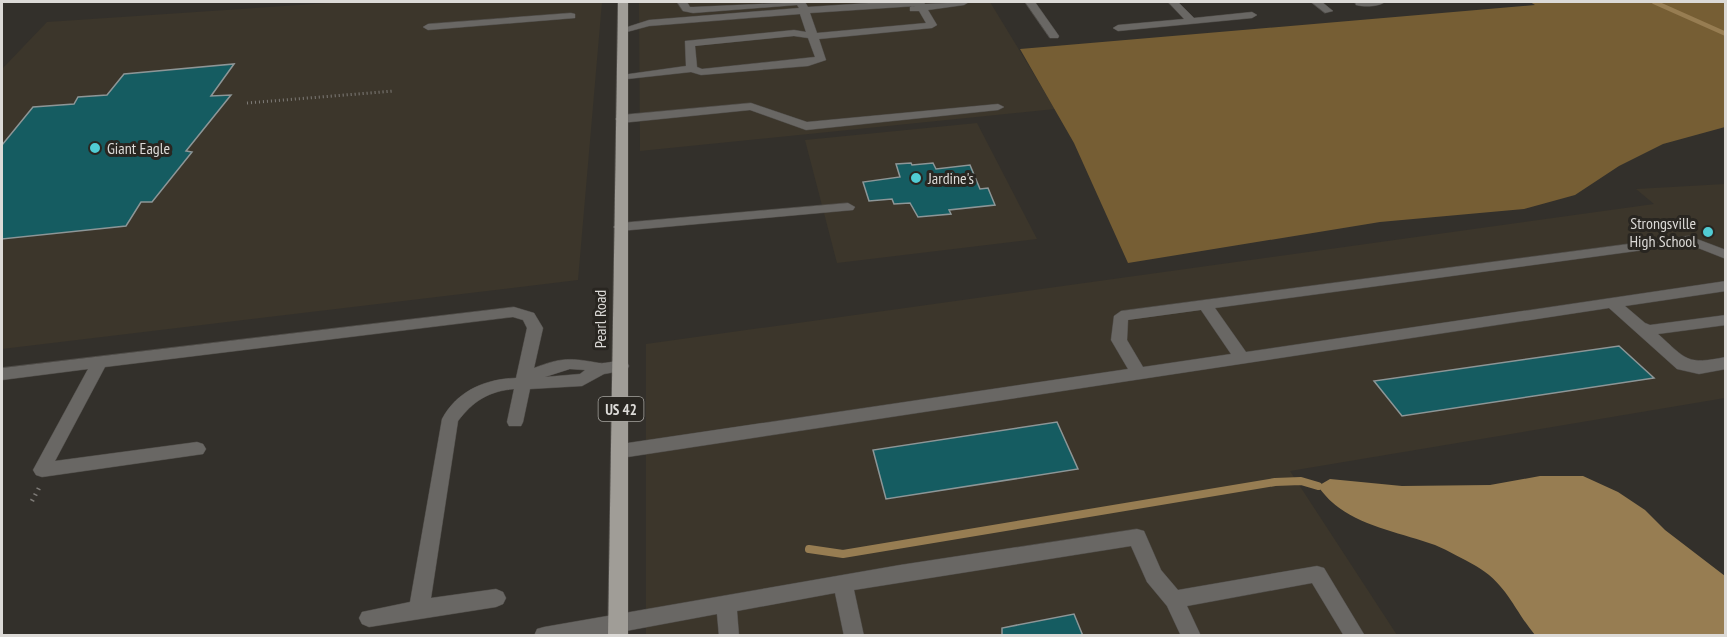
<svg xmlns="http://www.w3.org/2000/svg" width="1727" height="637" viewBox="0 0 1727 637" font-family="'PT Sans Narrow',sans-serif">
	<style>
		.built { fill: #3c362b }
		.forest { fill: #765e34 }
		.water { fill: #977d52 }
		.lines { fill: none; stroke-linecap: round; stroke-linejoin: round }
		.stream-far1 { stroke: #977d52; stroke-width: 4.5 }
		.stream { stroke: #977d52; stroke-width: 8 }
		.building { fill: #155c61; stroke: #8d9697; stroke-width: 1.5 }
		.minor-casing { stroke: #4e4b47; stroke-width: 1 }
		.major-casing { stroke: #4e4b47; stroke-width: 1 }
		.path-far1 { stroke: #7e7b77; stroke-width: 3; stroke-dasharray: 1 3; stroke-linecap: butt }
		.path { stroke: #7e7b77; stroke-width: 4.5; stroke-dasharray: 1.5 5; stroke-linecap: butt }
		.minor { fill: #696764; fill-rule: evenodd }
		.major { fill: #a09d97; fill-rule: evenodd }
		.poi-dot { fill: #51ccd4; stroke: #292621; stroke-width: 2 }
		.labels { text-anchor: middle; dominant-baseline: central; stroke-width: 6; stroke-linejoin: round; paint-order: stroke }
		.shield { fill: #292621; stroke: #a6a4a0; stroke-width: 1.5 }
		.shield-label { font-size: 15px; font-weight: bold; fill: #dcdad7 }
		.poi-label { font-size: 16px; fill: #dcdad7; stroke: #292621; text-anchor: start }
		.street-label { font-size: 16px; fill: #dcdad7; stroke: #292621 }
	</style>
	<rect width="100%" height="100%" fill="#33302b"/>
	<g class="built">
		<path d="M 344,2 L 602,2 L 578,280 L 2,349 L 2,69 L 47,22 Z"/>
		<path d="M 639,2 L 990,2 L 1055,109 L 640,151 Z"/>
		<path d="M 977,123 L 1037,239 L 837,263 L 805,140 Z"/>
		<path d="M 1725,184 L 1725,398 L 1290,471 L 1397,635 L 646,635 L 646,344 L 1654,204 L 1636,189 Z"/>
	</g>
	<path class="forest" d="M 1530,2 L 1725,2 L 1725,127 L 1663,144 L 1619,166 L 1575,195 L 1524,209 L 1380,222 L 1128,263 L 1074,143 L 1020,49 L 1535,5 Z"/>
	<path class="water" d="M 1540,476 L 1583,476 L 1618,492 L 1645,510 L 1665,530 L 1725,576 L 1725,635 L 1535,635 C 1514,610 1507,584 1476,566 C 1463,559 1449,551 1435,545 C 1394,530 1344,525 1318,486 L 1330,479 L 1402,486 L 1490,485 Z"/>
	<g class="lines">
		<path class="stream-far1" d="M 1654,2 L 1726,34"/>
		<path class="stream" d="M 809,549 L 843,554 L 1275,482 L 1301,481 L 1318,486"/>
	</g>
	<g class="building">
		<path d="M 234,64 L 211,96 L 231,95 L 186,151 L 192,152 L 152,202 L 141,202 L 126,226 L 2,239 L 2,145 L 33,107 L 74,104 L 78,97 L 107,95 L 124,74 Z"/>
		<path d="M 911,163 L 912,165 L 933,163 L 936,169 L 970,165 L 980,189 L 988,188 L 995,205 L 949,210 L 951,214 L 918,217 L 910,203 L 894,204 L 892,199 L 869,201 L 863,182 L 900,177 L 896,164 Z"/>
		<path d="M 1619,346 L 1654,378 L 1402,416 L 1374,381 Z"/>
		<path d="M 1057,422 L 1078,469 L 886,499 L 873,450 Z"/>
		<path d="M 1074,614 L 1083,636 L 1002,636 L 1002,628 Z"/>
	</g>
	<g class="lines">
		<g class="minor-casing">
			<g id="minor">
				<path d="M 677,2 L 687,2 L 690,7 L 693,7 L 805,2 L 808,7 L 884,2 L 924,2 L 925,4 L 969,2 L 964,5 L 928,10 L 937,25 L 932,28 L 819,39 L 826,60 L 808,66 L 701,75 L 691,72 L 618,80 L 617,78 L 622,75 L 686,66 L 685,41 L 794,30 L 806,32 L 800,14 L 649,26 L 623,33 L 618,30 L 649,20 L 799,8 L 797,5 L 693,13 L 683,11 ZM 913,6 L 910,7 L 910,11 L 919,11 L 926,23 L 817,33 L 810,13 L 916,6 ZM 794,36 L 808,38 L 815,57 L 702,69 L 697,67 L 695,46 Z"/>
				<path d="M 1025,2 L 1035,2 L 1059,36 L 1058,38 L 1050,38 Z"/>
				<path d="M 1168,2 L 1178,2 L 1194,18 L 1252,12 L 1257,15 L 1252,18 L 1118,31 L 1113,28 L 1118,25 L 1184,19 Z"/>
				<path d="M 1311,2 L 1322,2 L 1333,11 L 1325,13 Z"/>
				<path d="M 1355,2 L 1385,2 C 1378,7 1364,7 1356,5 Z"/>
				<path d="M 571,13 L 575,14 L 575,18 L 428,30 L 423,27 L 428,24 Z"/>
				<path d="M 751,103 L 807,122 L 998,104 L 1004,107 L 998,110 L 806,130 L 750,110 L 621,123 L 615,119 L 621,115 Z"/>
				<path d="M 848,203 L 855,207 L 853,210 L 620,231 L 613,227 L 620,223 Z"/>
				<path d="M 1689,236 L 1726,250 L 1726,259 L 1688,244 L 1215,308 L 1246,352 L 1726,281 L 1726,291 L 1625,306 L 1645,323 L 1650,325 L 1726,315 L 1726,325 L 1658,334 C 1687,360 1686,365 1726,357 L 1726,369 L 1699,374 L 1677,369 L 1609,308 L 621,458 L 615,456 L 612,451 L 615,446 L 621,444 L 1128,369 L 1111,340 L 1114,316 L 1121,311 ZM 1201,310 L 1231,354 L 1143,367 L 1127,340 L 1128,320 Z"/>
				<path d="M 514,307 L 534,313 L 543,328 L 534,368 C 562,357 571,358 599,363 C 608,364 617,359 627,362 L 629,366 L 627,370 L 604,374 L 582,386 L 530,389 L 523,422 L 521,426 L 509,426 L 507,422 L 514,389 C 489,391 473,401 458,421 L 431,598 L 496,589 L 503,592 L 506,598 L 503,604 L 496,607 L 369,627 L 362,624 L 359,618 L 362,612 L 410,602 L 442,419 C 457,391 485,379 516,378 L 527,328 L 523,320 L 513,317 L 105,367 L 55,461 L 197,442 L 203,444 L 206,449 L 203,454 L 42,477 L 36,475 L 33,470 L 88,369 L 2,380 L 2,368 ZM 570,369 L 585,370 L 580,374 L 545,377 Z"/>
				<path d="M 1137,529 L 1144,531 L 1161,570 L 1178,590 L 1317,566 L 1324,568 L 1365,636 L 1344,636 L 1312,583 L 1187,606 L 1201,636 L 1181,636 L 1167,606 L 1147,582 L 1131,546 L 854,590 L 864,636 L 844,636 L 835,593 L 737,611 L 739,636 L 719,636 L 717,614 L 599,636 L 534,636 L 537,629 L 544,627 L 900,565 Z"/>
			</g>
		</g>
		<g class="major-casing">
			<path id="major" d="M 618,2 L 628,2 L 628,636 L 608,636 Z"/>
		</g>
		<path class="path-far1" d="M 247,103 L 394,91"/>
		<path class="path" d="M 32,501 L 40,486"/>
		<use href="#minor" class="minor"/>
		<use href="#major" class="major"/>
	</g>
	<g class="poi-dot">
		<circle cx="95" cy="148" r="6"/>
		<circle cx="916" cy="178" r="6"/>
		<circle cx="1708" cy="232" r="6"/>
	</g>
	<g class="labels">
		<rect class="shield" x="598.5" y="397" width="45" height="24" rx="4.5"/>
		<g class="shield-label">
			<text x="621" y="409">US 42</text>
		</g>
		<g class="poi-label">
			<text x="107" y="148">Giant Eagle</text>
			<text x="928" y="178">Jardine's</text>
			<text x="1696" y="223" text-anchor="end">Strongsville<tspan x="1696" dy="18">High School</tspan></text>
		</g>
		<g class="street-label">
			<text transform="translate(600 319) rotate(-90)">Pearl Road</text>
		</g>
	</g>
	<rect width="1727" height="637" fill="none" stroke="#dcdad7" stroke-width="6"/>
</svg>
